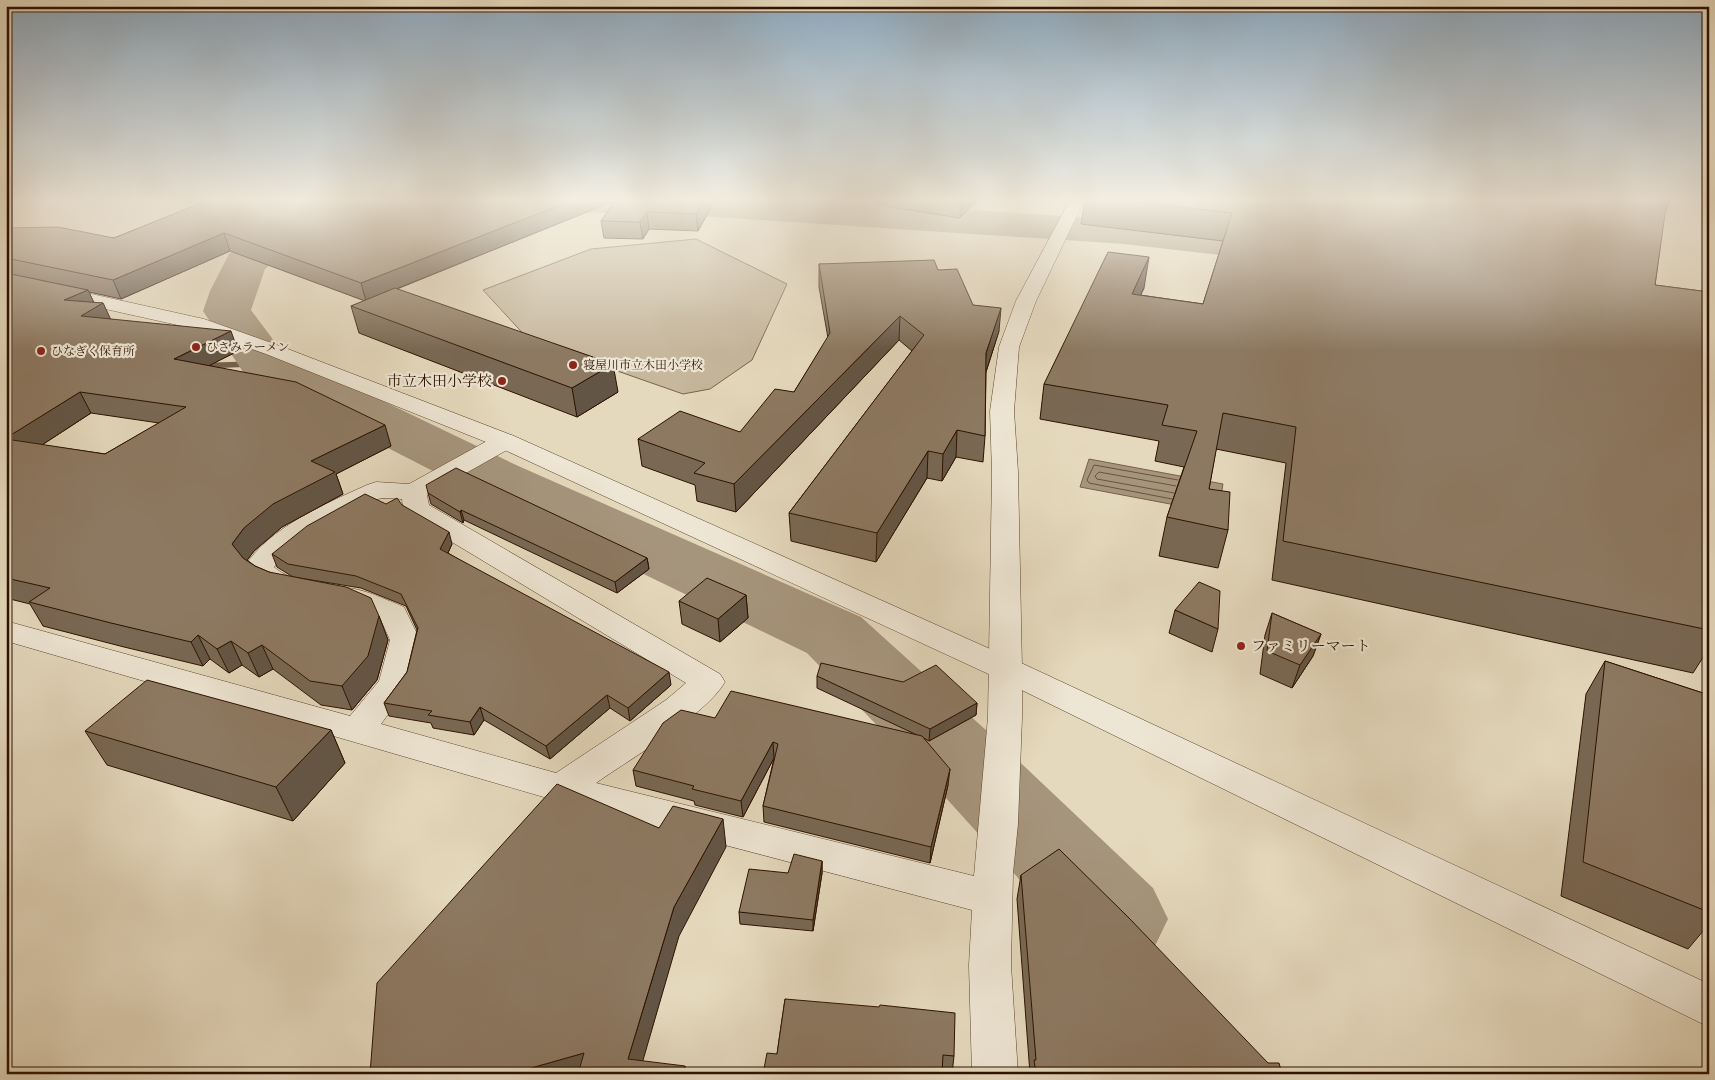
<svg xmlns="http://www.w3.org/2000/svg" width="1715" height="1080" viewBox="0 0 1715 1080" font-family="'IM FELL French Canon','Noto Serif JP',serif">
	<style>
		.green { fill: #c6b79d; stroke: #7a644e }
		.water { fill: #a6957d; stroke: #76604b }
		.lines { fill: none; stroke-linecap: round; stroke-linejoin: round }
		.shore { stroke: #6a533e; stroke-width: 1 }
		.stream { fill: #76604b; fill-rule: evenodd }
		.river { fill: #a6957d; fill-rule: evenodd }
		.minor-casing { stroke: #5b432f; stroke-width: 1 }
		.tertiary-casing { stroke: #5b432f; stroke-width: 1 }
		.minor { fill: #eee6d4; fill-rule: evenodd }
		.tertiary { fill: #eee6d4; fill-rule: evenodd }
		.wall { fill: #796854; stroke: #2d1100; fill-rule: evenodd }
		.shaded-wall { fill: #635545; stroke: #2d1100 }
		.building { fill: #8d7962; stroke: #2d1100 }
		.poi-dot { fill: #8f2418; stroke: #eee6d4; stroke-width: 2 }
		.labels { text-anchor: middle; dominant-baseline: central; stroke-width: 4.5; stroke-linejoin: round; paint-order: stroke }
		.far-poi-label { font-size: 12px; fill: #2d1100; stroke: #eee6d4; text-anchor: start }
		.poi-label { font-size: 15px; fill: #2d1100; stroke: #eee6d4; text-anchor: end }
	</style>
	<rect width="100%" height="100%" fill="#e5d9bd"/>
	<filter id="stains"><feTurbulence type="fractalNoise" baseFrequency=".004" numOctaves="4"/><feColorMatrix values="0 0 0 0 .2 0 0 0 0 .09 0 0 0 0 .02 0 0 0 .5 -.17"/></filter>
	<radialGradient id="worn" r=".72"><stop offset=".6" stop-color="#630" stop-opacity="0"/><stop offset="1" stop-color="#630" stop-opacity=".3"/></radialGradient>
	<path class="green" d="M 696,239 L 787,284 L 752,360 L 710,389 L 683,394 L 529,340 L 483,290 L 591,249 Z"/>
	<path class="water" d="M 1089,459 L 1223,484 L 1218,513 L 1080,487 Z"/>
	<g class="lines">
		<g class="shore">
			<path d="M 1174,493 L 1097,479 L 1095,476 L 1099,472 L 1176,486"/>
			<path d="M 1172,499 L 1089,483 L 1087,480 L 1094,465 L 1178,480"/>
		</g>
		<path class="stream" d="M 264,361 L 268,364 L 267,366 L 195,369 L 191,366 L 195,363 Z"/>
		<g class="river">
			<path d="M 313,200 L 344,200 L 349,207 L 343,215 L 306,237 L 265,269 L 251,310 L 283,353 L 516,465 L 861,617 L 988,732 L 1153,888 L 1168,919 L 1153,950 L 1118,963 L 1083,950 L 928,778 L 807,653 L 472,491 L 245,375 L 203,311 L 210,291 L 229,254 L 276,219 Z"/>
			<path d="M 540,200 L 818,200 L 1124,220 L 1316,240 L 1331,244 L 1338,253 L 1331,262 L 1316,266 L 1124,244 L 670,214 L 559,212 L 545,208 Z"/>
		</g>
		<g class="minor-casing">
			<path id="minor" d="M 1070,200 L 1086,200 L 1080,209 L 1036,301 L 1019,347 L 1014,411 L 1018,472 L 1022,669 L 1022,717 L 1018,824 L 1013,873 L 1011,965 L 1018,1074 L 972,1074 L 969,965 L 972,910 L 561,802 L 6,641 L 6,621 L 350,716 L 379,681 L 390,640 L 381,620 L 352,608 L 329,603 L 324,596 L 329,589 C 354,583 381,598 404,607 L 420,640 L 410,685 L 381,724 L 556,773 L 666,700 L 686,683 L 407,515 L 403,509 L 402,499 C 395,499 385,497 378,499 C 343,511 300,541 274,567 C 283,576 297,577 304,587 L 299,594 C 276,600 256,586 244,567 C 270,527 325,504 367,485 L 376,482 L 409,484 L 496,436 L 505,434 L 514,436 L 517,441 L 514,446 L 427,495 L 429,505 L 720,674 L 725,682 C 706,715 630,759 596,783 L 974,876 L 988,717 L 992,472 L 990,411 L 999,347 L 1016,301 Z"/>
		</g>
		<g class="tertiary-casing">
			<path id="tertiary" d="M 6,275 L 204,319 L 280,346 L 514,436 L 1017,661 L 1709,984 L 1709,1027 L 995,677 L 496,446 L 266,354 L 191,328 L 6,287 Z"/>
		</g>
		<use href="#minor" class="minor"/>
		<use href="#tertiary" class="tertiary"/>
	</g>
	<g class="wall">
		<path d="M 209,200 L 754,200 L 753,202 L 715,200 L 698,231 L 649,229 L 643,239 L 604,238 L 601,221 L 616,200 L 397,289 L 618,392 L 577,417 L 359,333 L 351,306 L 365,301 L 230,251 L 121,299 L 89,292 L 94,303 L 103,303 L 110,319 L 238,351 L 209,365 L 391,446 L 336,474 L 343,494 L 282,527 L 254,551 L 247,560 L 255,566 L 269,572 L 379,616 L 388,640 L 377,680 L 352,710 L 321,705 L 273,669 L 259,677 L 242,665 L 229,673 L 210,659 L 203,666 L 124,647 L 43,626 L 30,604 L 6,598 L 6,228 L 114,238 ZM 91,413 L 159,423 L 105,454 L 42,445 Z"/>
		<path d="M 879,200 L 977,200 L 960,218 L 878,205 Z"/>
		<path d="M 1085,200 L 1671,200 L 1666,211 L 1665,210 L 1655,285 L 1709,292 L 1709,648 L 1693,673 L 1272,580 L 1286,463 L 1216,449 L 1209,489 L 1228,530 L 1218,568 L 1159,556 L 1167,517 L 1184,467 L 1155,461 L 1159,441 L 1040,419 L 1044,384 L 1144,288 L 1140,295 L 1203,304 L 1223,241 L 1081,224 Z"/>
		<path d="M 819,264 L 938,270 L 999,331 L 986,372 L 985,436 L 983,462 L 956,457 L 942,481 L 927,478 L 876,562 L 791,541 L 789,513 L 912,351 L 899,340 L 736,512 L 697,501 L 695,485 L 642,466 L 638,439 L 740,432 L 794,392 L 828,338 L 819,287 Z"/>
		<path d="M 428,493 L 647,558 L 649,569 L 617,593 L 464,520 L 463,523 L 431,504 Z"/>
		<path d="M 402,505 L 452,544 L 448,553 L 671,685 L 630,721 L 610,708 L 550,759 L 484,720 L 474,735 L 433,728 L 431,723 L 389,716 L 384,703 L 407,672 L 417,630 L 406,606 L 361,588 L 293,577 L 277,567 L 272,554 Z"/>
		<path d="M 746,595 L 748,618 L 720,642 L 682,624 L 679,601 Z"/>
		<path d="M 1175,610 L 1218,629 L 1212,652 L 1169,633 Z"/>
		<path d="M 1272,613 L 1321,634 L 1313,656 L 1292,688 L 1260,674 L 1265,635 Z"/>
		<path d="M 1605,661 L 1709,695 L 1709,924 L 1688,949 L 1561,896 L 1586,694 Z"/>
		<path d="M 817,676 L 977,703 L 976,715 L 929,741 L 924,738 L 948,785 L 930,863 L 764,822 L 763,806 L 774,758 L 743,817 L 695,805 L 694,801 L 636,786 L 633,770 L 715,718 L 917,735 L 817,688 Z"/>
		<path d="M 331,730 L 345,763 L 293,821 L 107,765 L 85,731 Z"/>
		<path d="M 822,861 L 822,873 L 813,931 L 740,924 L 739,912 L 788,873 Z"/>
		<path d="M 1021,875 L 1268,1063 L 1282,1074 L 1030,1074 L 1017,899 Z"/>
		<path d="M 785,999 L 954,1056 L 952,1074 L 763,1074 L 777,1054 Z"/>
	</g>
	<g class="shaded-wall">
		<path d="M 573,200 L 617,200 L 366,301 L 361,283 Z"/>
		<path d="M 704,200 L 715,200 L 698,231 L 696,214 Z"/>
		<path d="M 961,200 L 977,200 L 960,218 Z"/>
		<path d="M 647,212 L 649,229 L 643,239 L 640,222 Z"/>
		<path d="M 224,233 L 230,251 L 121,299 L 113,280 Z"/>
		<path d="M 1149,257 L 1144,288 L 1127,326 L 1132,294 Z"/>
		<path d="M 88,290 L 96,307 L 103,303 L 112,322 L 90,335 L 64,300 Z"/>
		<path d="M 1001,308 L 999,331 L 984,378 L 986,353 Z"/>
		<path d="M 900,316 L 899,340 L 736,512 L 734,484 Z"/>
		<path d="M 231,331 L 238,351 L 183,379 L 174,359 Z"/>
		<path d="M 613,364 L 618,392 L 577,417 L 572,388 Z"/>
		<path d="M 80,392 L 91,413 L 17,461 L 6,442 L 6,438 Z"/>
		<path d="M 385,425 L 391,446 L 336,474 L 343,494 L 282,527 L 254,551 L 242,567 L 232,544 L 244,528 L 311,461 Z"/>
		<path d="M 957,430 L 956,457 L 942,481 L 943,454 Z"/>
		<path d="M 928,451 L 927,478 L 876,562 L 877,533 Z"/>
		<path d="M 461,510 L 464,520 L 463,523 L 460,512 Z"/>
		<path d="M 449,532 L 452,544 L 444,561 L 440,549 Z"/>
		<path d="M 647,558 L 649,569 L 617,593 L 615,582 Z"/>
		<path d="M 746,595 L 748,618 L 720,642 L 718,619 Z"/>
		<path d="M 379,616 L 388,640 L 377,680 L 352,710 L 342,686 Z"/>
		<path d="M 1321,634 L 1313,656 L 1292,688 L 1300,665 Z"/>
		<path d="M 198,635 L 210,659 L 203,666 L 191,642 Z"/>
		<path d="M 231,641 L 242,665 L 229,673 L 217,649 Z"/>
		<path d="M 262,645 L 273,669 L 259,677 L 248,653 Z"/>
		<path d="M 669,672 L 671,685 L 630,721 L 628,708 Z"/>
		<path d="M 607,695 L 610,708 L 550,759 L 546,746 Z"/>
		<path d="M 977,703 L 976,715 L 929,741 L 930,729 Z"/>
		<path d="M 480,707 L 484,720 L 474,735 L 470,722 Z"/>
		<path d="M 331,730 L 345,763 L 293,821 L 276,787 Z"/>
		<path d="M 773,742 L 774,758 L 743,817 L 741,801 Z"/>
		<path d="M 950,769 L 948,785 L 930,863 L 931,847 Z"/>
		<path d="M 723,819 L 726,847 L 679,936 L 639,1074 L 628,1059 L 674,907 Z"/>
		<path d="M 822,861 L 822,873 L 813,931 L 813,920 Z"/>
		<path d="M 584,1053 L 591,1074 L 510,1074 Z"/>
		<path d="M 685,1066 L 686,1074 L 683,1074 Z"/>
	</g>
	<g class="building">
		<path d="M 209,200 L 573,200 L 361,283 L 224,233 L 113,280 L 6,258 L 6,228 L 58,227 L 114,238 Z"/>
		<path d="M 616,200 L 704,200 L 696,214 L 647,212 L 640,222 L 601,221 Z"/>
		<path d="M 1117,200 L 1667,200 L 1655,285 L 1709,292 L 1709,630 L 1283,541 L 1296,427 L 1223,413 L 1209,489 L 1230,492 L 1228,530 L 1167,517 L 1197,431 L 1162,425 L 1168,405 L 1044,384 L 1108,252 L 1149,257 L 1132,294 L 1203,304 L 1232,213 Z"/>
		<path d="M 934,260 L 938,270 L 957,269 L 973,305 L 1001,308 L 986,353 L 985,436 L 957,430 L 943,454 L 928,451 L 877,533 L 789,513 L 924,335 L 900,316 L 734,484 L 694,473 L 705,463 L 638,439 L 680,411 L 740,432 L 775,389 L 794,392 L 830,333 L 819,264 Z"/>
		<path d="M 6,273 L 88,290 L 64,300 L 103,303 L 81,316 L 231,331 L 174,359 L 296,382 L 385,425 L 311,461 L 335,472 L 273,504 L 244,528 L 232,544 L 243,558 L 255,566 L 269,572 L 346,587 L 371,598 L 379,616 L 368,656 L 342,686 L 310,681 L 262,645 L 248,653 L 231,641 L 217,649 L 198,635 L 191,642 L 111,623 L 29,602 L 50,588 L 6,578 L 6,439 L 105,454 L 186,407 L 80,392 L 6,438 Z"/>
		<path d="M 395,288 L 613,364 L 572,388 L 351,306 Z"/>
		<path d="M 456,468 L 647,558 L 615,582 L 461,510 L 460,512 L 428,493 L 426,485 Z"/>
		<path d="M 365,494 L 386,504 L 397,498 L 402,505 L 449,532 L 440,549 L 669,672 L 628,708 L 607,695 L 546,746 L 480,707 L 470,722 L 428,715 L 432,711 L 384,703 L 407,672 L 418,628 L 401,594 L 356,576 L 288,564 L 272,554 L 307,526 Z"/>
		<path d="M 707,578 L 746,595 L 718,619 L 679,601 Z"/>
		<path d="M 1199,582 L 1220,591 L 1218,629 L 1175,610 Z"/>
		<path d="M 1272,613 L 1321,634 L 1300,665 L 1267,651 Z"/>
		<path d="M 1605,661 L 1709,695 L 1709,912 L 1583,862 Z"/>
		<path d="M 821,663 L 903,682 L 936,665 L 977,703 L 930,729 L 817,676 Z"/>
		<path d="M 147,680 L 331,730 L 276,787 L 85,731 Z"/>
		<path d="M 731,691 L 922,736 L 950,769 L 931,847 L 763,806 L 778,744 L 773,742 L 741,801 L 692,789 L 694,786 L 633,770 L 663,723 L 681,710 L 715,718 Z"/>
		<path d="M 557,784 L 659,828 L 673,806 L 723,819 L 674,907 L 628,1059 L 685,1066 L 683,1074 L 578,1074 L 584,1053 L 510,1074 L 370,1074 L 377,983 Z"/>
		<path d="M 1059,849 L 1129,918 L 1268,1063 L 1279,1063 L 1282,1074 L 1036,1074 L 1034,1060 L 1036,1060 L 1021,875 Z"/>
		<path d="M 794,854 L 822,861 L 813,920 L 739,912 L 749,869 L 788,873 Z"/>
		<path d="M 785,999 L 879,1007 L 880,1005 L 955,1013 L 954,1056 L 943,1055 L 942,1074 L 763,1074 L 767,1053 L 777,1054 Z"/>
		<path d="M 231,1070 L 235,1074 L 226,1074 Z"/>
	</g>
	<linearGradient id="sky" x2="0" y2="1"><stop stop-color="#8da8bd"/><stop offset="0.57" stop-color="#f3eee1"/><stop offset="1" stop-color="#f3eee1" stop-opacity="0"/></linearGradient>
	<rect width="1715" height="351" fill="url(#sky)"/>
	<g class="poi-dot">
		<circle cx="196" cy="347" r="5"/>
		<circle cx="41" cy="351" r="5"/>
		<circle cx="573" cy="365" r="5"/>
		<circle cx="502" cy="381" r="5"/>
		<circle cx="1241" cy="646" r="5"/>
	</g>
	<g class="labels">
		<g class="far-poi-label">
			<text x="206" y="347">ひさみラーメン</text>
			<text x="51" y="351">ひなぎく保育所</text>
			<text x="583" y="365">寝屋川市立木田小学校</text>
		</g>
		<g class="poi-label">
			<text x="492" y="381">市立木田小学校</text>
			<text x="1251" y="646" text-anchor="start">ファミリーマート</text>
		</g>
	</g>
	<rect width="1715" height="1080" fill="none" stroke="#e5d9bd" stroke-width="25"/>
	<rect x="8" y="8" width="1700" height="1065" fill="none" stroke="#2d1100" stroke-width="2.5"/>
	<rect x="12" y="12" width="1690" height="1055" fill="none" stroke="#2d1100"/>
	<rect width="100%" height="100%" filter="url(#stains)"/>
	<rect width="100%" height="100%" fill="url(#worn)"/>
</svg>
